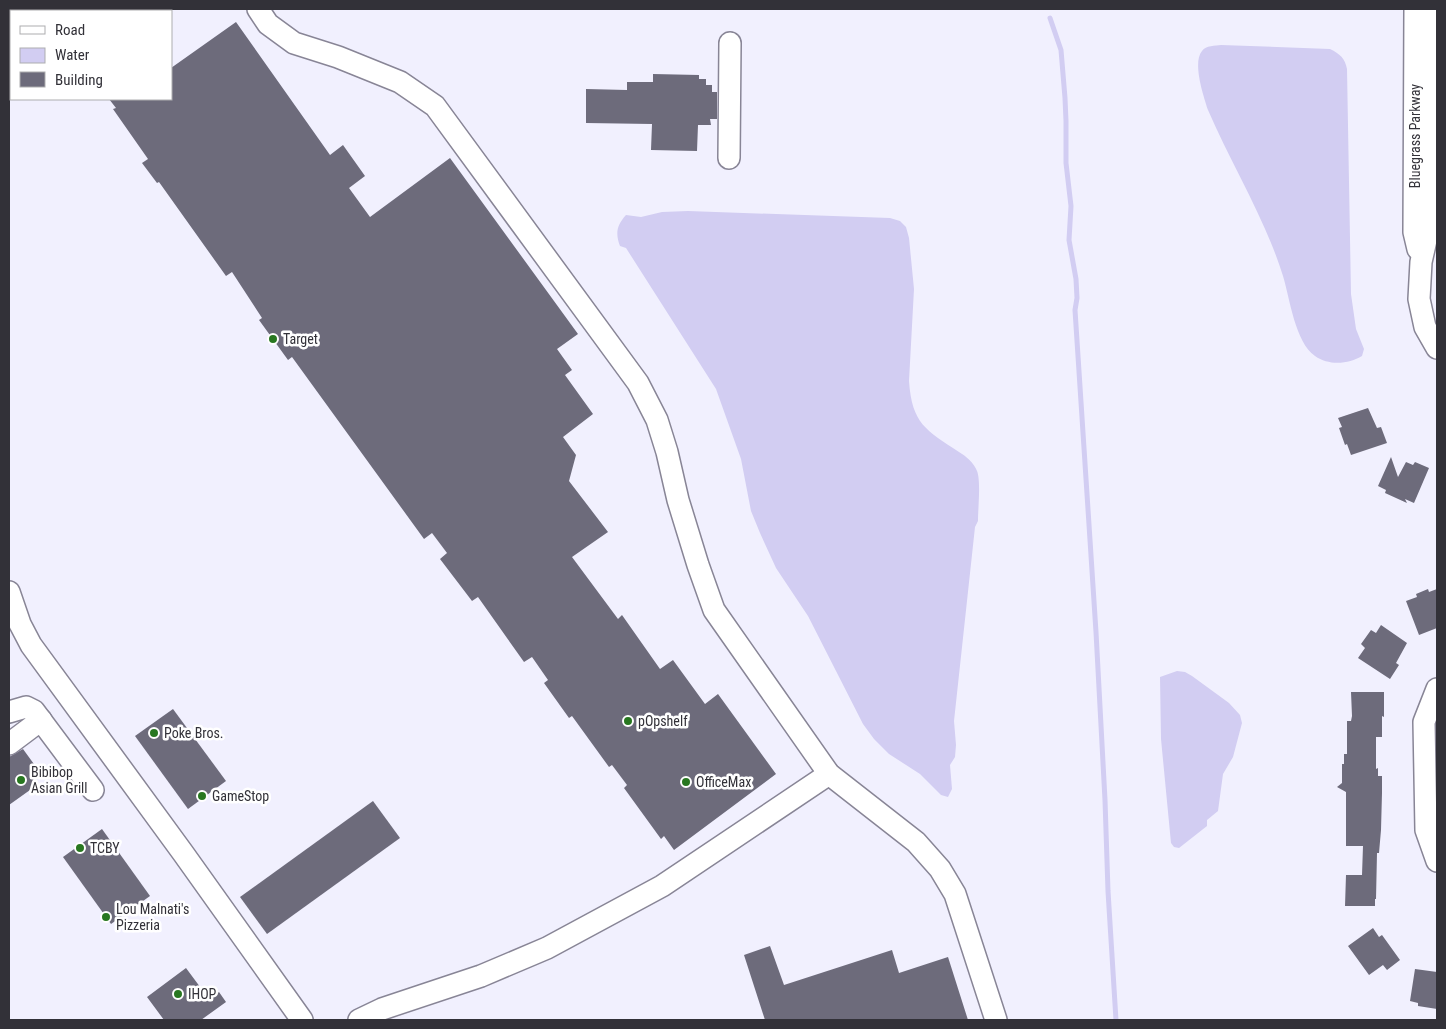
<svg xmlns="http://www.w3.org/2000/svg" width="1446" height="1029" viewBox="0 0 1446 1029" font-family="'Roboto Condensed',sans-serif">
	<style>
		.water { fill: #d2cdf2 }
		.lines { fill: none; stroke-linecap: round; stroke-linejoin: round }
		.stream { stroke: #d2cdf2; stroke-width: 5 }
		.building { fill: #6d6b7b }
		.minor-casing { stroke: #888596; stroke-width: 24 }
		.minor { stroke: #fff; stroke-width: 21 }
		.poi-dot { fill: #287720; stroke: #fff; stroke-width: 2 }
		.labels { text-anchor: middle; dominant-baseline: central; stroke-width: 5; stroke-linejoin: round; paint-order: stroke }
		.street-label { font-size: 14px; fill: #323138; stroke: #fff }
		.poi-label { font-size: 14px; fill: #323138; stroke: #fff; text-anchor: start }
	</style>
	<rect width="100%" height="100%" fill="#f1f0fe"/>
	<g class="water">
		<path d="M 1221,45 L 1330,49 C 1340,54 1345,58 1347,69 L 1351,294 L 1356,329 L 1364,349 L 1362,356 C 1349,364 1329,366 1315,356 C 1295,342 1290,299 1283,276 C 1265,218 1232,166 1208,110 C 1204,97 1192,63 1202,51 C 1206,45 1215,46 1221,45 Z"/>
		<path d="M 688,211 L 890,218 L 900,221 L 906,227 L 909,238 L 914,289 L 909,381 C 912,424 926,430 959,452 C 966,456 974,463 977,471 C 981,481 978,508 978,521 L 975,527 L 954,721 L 956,745 L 955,757 L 950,765 L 952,789 L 948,797 L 941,795 L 920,774 L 889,754 L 874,739 L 863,724 L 808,616 L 776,568 L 760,533 L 751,511 L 741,459 L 716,389 L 626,248 L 620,246 C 615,233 617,225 626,215 L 641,217 L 662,212 Z"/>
		<path d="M 1177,671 L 1185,672 L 1192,676 L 1229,703 L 1240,715 L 1242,723 L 1233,757 L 1223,774 L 1218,811 L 1207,820 L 1207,826 L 1179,848 L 1174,847 L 1171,843 L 1161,739 L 1160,677 Z"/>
	</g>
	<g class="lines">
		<path class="stream" d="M 1050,18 L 1061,50 L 1065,98 L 1066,121 L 1066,163 L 1071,206 L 1069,240 L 1076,279 L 1077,298 L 1075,310 L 1096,632 L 1105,800 L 1108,891 L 1116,1020"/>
	</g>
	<g class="building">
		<path d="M 236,22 L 330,155 L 343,145 L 365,176 L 349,188 L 370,217 L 450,158 L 578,334 L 557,349 L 572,370 L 565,375 L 593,414 L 563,437 L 576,455 L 569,481 L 608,532 L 572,557 L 618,619 L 622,615 L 660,669 L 673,660 L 705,704 L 718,694 L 776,774 L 674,850 L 664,836 L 661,839 L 624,788 L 627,785 L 612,765 L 609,767 L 572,716 L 569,718 L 544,683 L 548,680 L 532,657 L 524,662 L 478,597 L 472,601 L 440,559 L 447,553 L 432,533 L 424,539 L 292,357 L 288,360 L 259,320 L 262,318 L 232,272 L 226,276 L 159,182 L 157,183 L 142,163 L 148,159 L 113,109 L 116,108 L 109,99 L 171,99 L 171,68 Z"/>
		<path d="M 653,74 L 699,75 L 699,79 L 706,79 L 706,85 L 712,85 L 712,92 L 717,92 L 717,119 L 710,119 L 711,125 L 698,125 L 697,151 L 651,150 L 652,124 L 586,123 L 586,89 L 627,90 L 627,82 L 653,82 Z"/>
		<path d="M 1368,408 L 1377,428 L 1381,427 L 1387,443 L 1351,455 L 1347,444 L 1345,445 L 1339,428 L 1342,427 L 1338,418 Z"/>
		<path d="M 1391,457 L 1398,477 L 1406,462 L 1413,465 L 1415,462 L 1429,468 L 1414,503 L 1405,499 L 1407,503 L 1385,493 L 1386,490 L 1378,486 Z"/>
		<path d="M 1428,589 L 1429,592 L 1437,589 L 1437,628 L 1419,635 L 1406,601 L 1417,597 L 1416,594 Z"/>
		<path d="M 1381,625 L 1407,643 L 1396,663 L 1399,665 L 1390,679 L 1358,658 L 1365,648 L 1361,644 L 1371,630 L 1376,633 Z"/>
		<path d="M 1351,692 L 1384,692 L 1384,717 L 1382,716 L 1382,737 L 1376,737 L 1376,769 L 1378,768 L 1378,776 L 1382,776 L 1382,793 L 1381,830 L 1379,853 L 1377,853 L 1376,899 L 1375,899 L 1375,906 L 1345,906 L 1346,875 L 1362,875 L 1363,846 L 1346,846 L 1346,792 L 1337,787 L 1342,783 L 1342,764 L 1344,764 L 1344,754 L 1347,754 L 1347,721 L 1351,721 L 1352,716 Z"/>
		<path d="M 173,709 L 226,781 L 188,809 L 135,736 Z"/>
		<path d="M 23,749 L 39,771 L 31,776 L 37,785 L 9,805 L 9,757 Z"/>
		<path d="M 373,801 L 400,838 L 267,934 L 240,897 Z"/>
		<path d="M 102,829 L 150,896 L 111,924 L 63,857 Z"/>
		<path d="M 1373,928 L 1379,937 L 1382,935 L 1400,960 L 1387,970 L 1383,965 L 1369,975 L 1348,946 Z"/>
		<path d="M 770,946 L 784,985 L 892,950 L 899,973 L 948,957 L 968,1020 L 765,1020 L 744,955 Z"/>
		<path d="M 186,968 L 209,999 L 219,992 L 226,1002 L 201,1020 L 164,1020 L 147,997 Z"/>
		<path d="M 1415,969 L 1437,972 L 1437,1009 L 1418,1006 L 1418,1003 L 1410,1001 Z"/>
	</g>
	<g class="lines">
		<g class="minor-casing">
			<g id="minor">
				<path d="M 258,9 L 268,24 L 294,43 L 338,57 L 400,82 L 435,106 L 638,383 L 657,420 L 667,452 L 678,500 L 698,565 L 714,610 L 829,774 L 916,842 L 940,869 L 955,894 L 996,1020"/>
				<path d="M 1415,9 L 1414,232 L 1418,249"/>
				<path d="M 1434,9 L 1434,135 L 1429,227 L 1421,262 L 1419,299 L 1425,327 L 1437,348"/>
				<path d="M 729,158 L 730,43"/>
				<path d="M 9,592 L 20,624 L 31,645 L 183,853 L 302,1020"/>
				<path d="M 1437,689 L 1424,722 L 1426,830 L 1437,861"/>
				<path d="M 9,712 L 26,707 L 34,711 L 93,790"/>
				<path d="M 9,744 L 41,720"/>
				<path d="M 359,1020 L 382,1009 L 481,976 L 547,948 L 662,886 L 829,774"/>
			</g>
		</g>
		<use href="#minor" class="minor"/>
	</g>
	<g class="poi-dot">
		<circle cx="273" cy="339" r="5"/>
		<circle cx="628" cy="721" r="5"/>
		<circle cx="154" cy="733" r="5"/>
		<circle cx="21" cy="780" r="5"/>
		<circle cx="686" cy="782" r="5"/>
		<circle cx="202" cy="796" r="5"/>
		<circle cx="80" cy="848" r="5"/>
		<circle cx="106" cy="917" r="5"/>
		<circle cx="178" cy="994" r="5"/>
	</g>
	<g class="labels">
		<g class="street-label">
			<text transform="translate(1415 136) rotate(-90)">Bluegrass Parkway</text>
		</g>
		<g class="poi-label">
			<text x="283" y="339">Target</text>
			<text x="638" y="721">pOpshelf</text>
			<text x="164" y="733">Poke Bros.</text>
			<text x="31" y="772">Bibibop<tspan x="31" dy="16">Asian Grill</tspan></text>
			<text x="696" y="782">OfficeMax</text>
			<text x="212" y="796">GameStop</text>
			<text x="90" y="848">TCBY</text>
			<text x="116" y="909">Lou Malnati's<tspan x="116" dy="16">Pizzeria</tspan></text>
			<text x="188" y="994">IHOP</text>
		</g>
	</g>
	<rect width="1446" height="1029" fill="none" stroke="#323138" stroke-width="20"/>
	<rect x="10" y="10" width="162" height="90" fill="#ffffff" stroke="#adadaf"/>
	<rect x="20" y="26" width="25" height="8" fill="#ffffff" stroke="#adadaf"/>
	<text x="55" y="35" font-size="15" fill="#323138">Road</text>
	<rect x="20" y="48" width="25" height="15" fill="#d2cdf2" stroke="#adadaf"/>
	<text x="55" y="60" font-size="15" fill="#323138">Water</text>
	<rect x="20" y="72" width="25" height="15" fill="#6d6b7b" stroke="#adadaf"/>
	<text x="55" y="85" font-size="15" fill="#323138">Building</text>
</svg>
